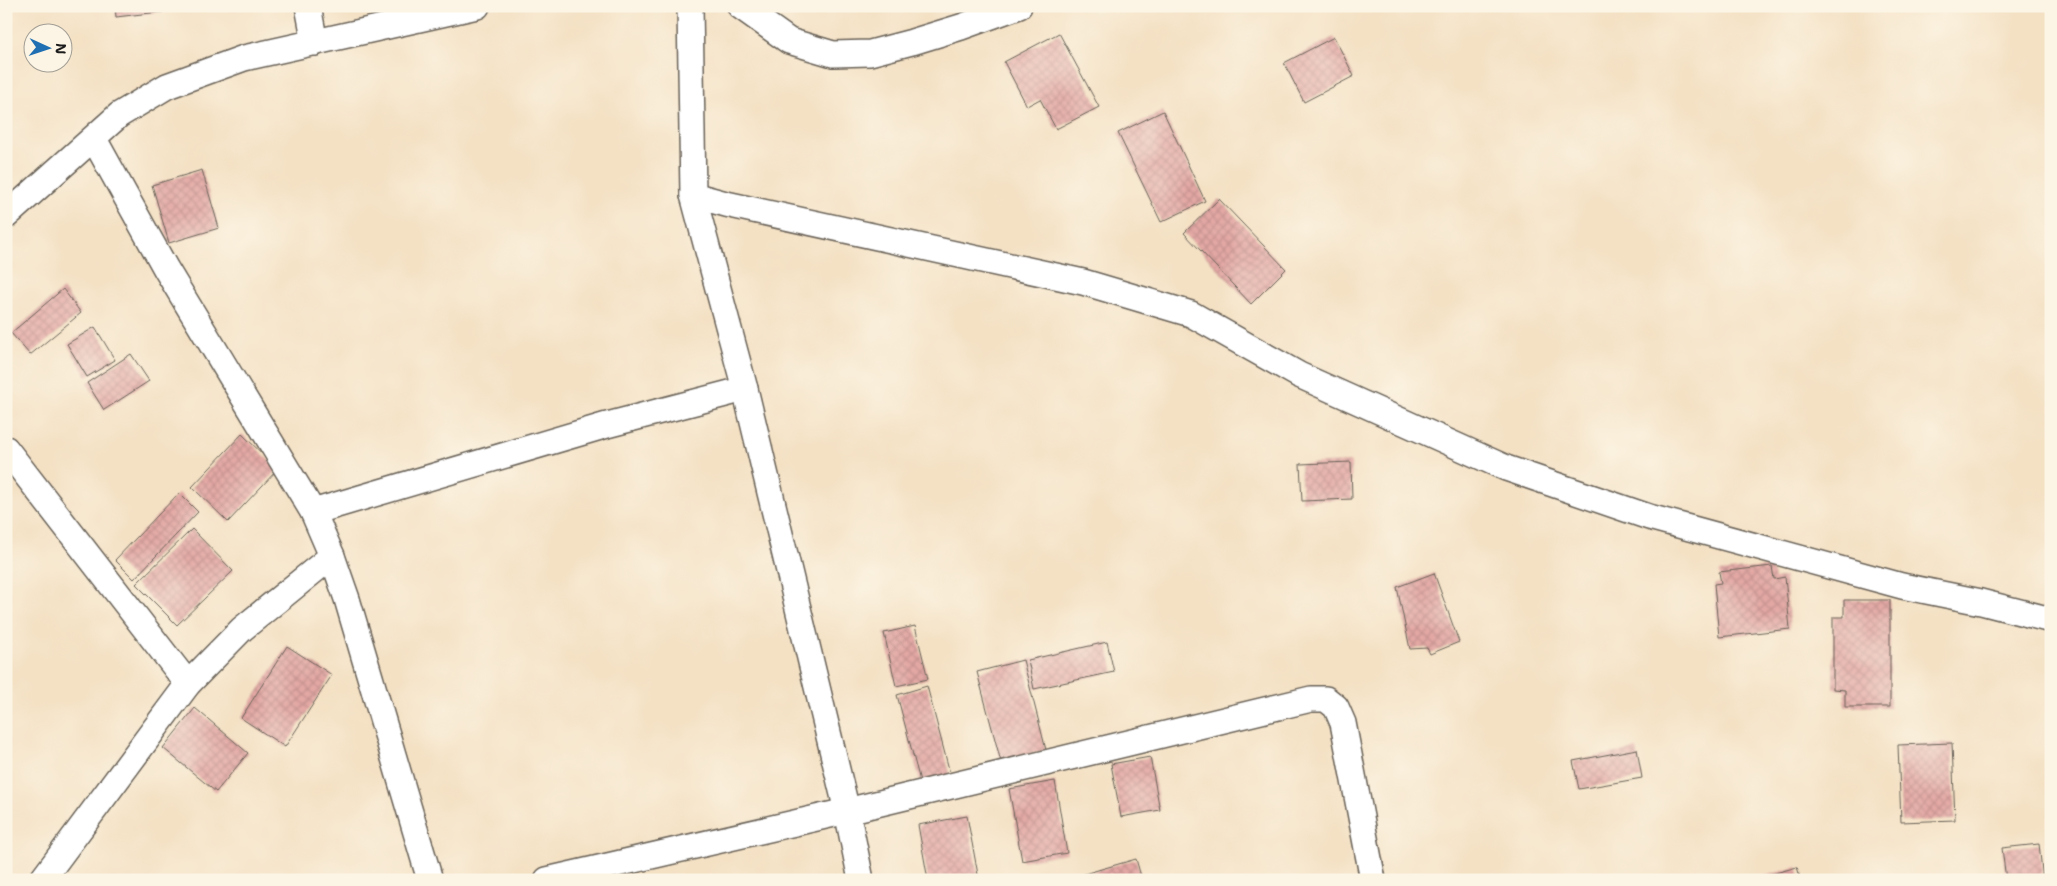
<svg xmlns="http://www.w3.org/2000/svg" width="2057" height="886" viewBox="0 0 2057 886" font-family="'Shantell Sans',sans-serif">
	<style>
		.building { fill: url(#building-cross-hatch) }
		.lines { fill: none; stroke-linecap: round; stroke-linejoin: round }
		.street-casing { stroke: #686157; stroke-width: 28 }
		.street { stroke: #fff; stroke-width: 25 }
	</style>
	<defs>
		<pattern id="building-cross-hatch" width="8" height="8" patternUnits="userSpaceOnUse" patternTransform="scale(1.25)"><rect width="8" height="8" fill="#e3a8a4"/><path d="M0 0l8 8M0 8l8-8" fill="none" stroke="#c2908d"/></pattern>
	</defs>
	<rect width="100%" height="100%" fill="#fcf5e5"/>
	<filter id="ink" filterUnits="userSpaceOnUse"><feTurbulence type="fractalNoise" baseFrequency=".02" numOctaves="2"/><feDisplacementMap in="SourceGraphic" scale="10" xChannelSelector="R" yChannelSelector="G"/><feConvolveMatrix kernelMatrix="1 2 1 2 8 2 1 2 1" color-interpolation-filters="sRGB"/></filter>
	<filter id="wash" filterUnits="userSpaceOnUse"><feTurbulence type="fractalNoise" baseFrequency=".0096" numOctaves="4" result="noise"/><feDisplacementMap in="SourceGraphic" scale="20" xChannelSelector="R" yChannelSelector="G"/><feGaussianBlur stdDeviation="1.12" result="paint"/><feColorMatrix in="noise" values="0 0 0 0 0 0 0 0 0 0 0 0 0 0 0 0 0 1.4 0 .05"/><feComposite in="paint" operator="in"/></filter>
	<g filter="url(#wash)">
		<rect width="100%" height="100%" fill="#f4e1c4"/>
		<g id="blocks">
			<g class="building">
				<path d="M 115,6 L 194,6 L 194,8 L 116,17 Z"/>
				<path d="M 1059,33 L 1099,107 L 1056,129 L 1040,99 L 1027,106 L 1004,62 Z"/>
				<path d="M 1334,37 L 1354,76 L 1304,102 L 1284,63 Z"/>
				<path d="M 1163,111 L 1205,201 L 1161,222 L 1118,133 Z"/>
				<path d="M 202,170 L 219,228 L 169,243 L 152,185 Z"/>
				<path d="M 1219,199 L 1286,269 L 1251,304 L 1184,233 Z"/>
				<path d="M 63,289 L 81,313 L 30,355 L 11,333 Z"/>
				<path d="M 95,327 L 115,360 L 87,377 L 67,344 Z"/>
				<path d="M 131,354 L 149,381 L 104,410 L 87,383 Z"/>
				<path d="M 242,434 L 278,469 L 228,522 L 192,487 Z"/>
				<path d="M 1351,462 L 1352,499 L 1302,501 L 1300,464 Z"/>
				<path d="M 179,493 L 198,512 L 134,579 L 115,560 Z"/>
				<path d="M 192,529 L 233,571 L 177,625 L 136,584 Z"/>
				<path d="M 1772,566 L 1774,579 L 1785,577 L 1790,629 L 1719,637 L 1714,584 L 1721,583 L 1719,572 Z"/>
				<path d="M 1434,573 L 1459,642 L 1430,654 L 1427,648 L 1410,649 L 1397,587 Z"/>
				<path d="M 1844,600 L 1890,600 L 1890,707 L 1845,707 L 1845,690 L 1833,689 L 1833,617 L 1844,617 Z"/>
				<path d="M 915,626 L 928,679 L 896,686 L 884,633 Z"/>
				<path d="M 1107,642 L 1114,672 L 1034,689 L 1028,660 Z"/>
				<path d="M 287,646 L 332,675 L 285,747 L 241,718 Z"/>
				<path d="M 1023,660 L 1046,750 L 1001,762 L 977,672 Z"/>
				<path d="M 927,686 L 951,777 L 921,785 L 897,695 Z"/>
				<path d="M 195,708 L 248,753 L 216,792 L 163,748 Z"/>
				<path d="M 1952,743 L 1955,820 L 1901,822 L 1898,745 Z"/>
				<path d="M 1637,749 L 1642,778 L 1579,789 L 1573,761 Z"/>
				<path d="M 1150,757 L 1160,810 L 1121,817 L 1111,764 Z"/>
				<path d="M 1055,781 L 1067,853 L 1022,861 L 1009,789 Z"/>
				<path d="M 967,816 L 979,880 L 928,880 L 918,825 Z"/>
				<path d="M 2039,844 L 2043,880 L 2006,880 L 2002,848 Z"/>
				<path d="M 1136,859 L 1142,880 L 1086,880 L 1084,874 Z"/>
				<path d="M 1797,867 L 1801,880 L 1754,880 L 1754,879 Z"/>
			</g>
		</g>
	</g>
	<g filter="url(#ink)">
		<use href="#blocks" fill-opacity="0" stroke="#686157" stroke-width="1"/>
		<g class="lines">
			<g class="street-casing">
				<g id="street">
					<path d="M 308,6 L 315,43"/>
					<path d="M 690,6 L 693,195 L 745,389 L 847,811 L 861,880"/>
					<path d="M 740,6 L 789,41 L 833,54 L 870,53 L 912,42 L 961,27 L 1019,6"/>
					<path d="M 94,139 L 166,269 L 313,512 L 332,556 L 347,599 L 430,880"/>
					<path d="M 693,195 L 726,204 L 1083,282 L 1191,314 L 1299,375 L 1506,468 L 1649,517 L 1902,586 L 1981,602 L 2051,620"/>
					<path d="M 6,216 L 119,115 L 167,86 L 244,58 L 477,6"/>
					<path d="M 6,449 L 188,684"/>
					<path d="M 313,512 L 607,425 L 745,389"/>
					<path d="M 42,880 L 188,684 L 242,629 L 332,556"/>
					<path d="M 547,880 L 847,811 L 1311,699 L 1326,699 L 1336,707 L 1343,723 L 1373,880"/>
				</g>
			</g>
			<use href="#street" class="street"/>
		</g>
	</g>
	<rect width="2057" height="886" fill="none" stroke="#fcf5e5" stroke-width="25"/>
	<g transform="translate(48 48) rotate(93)"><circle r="24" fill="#fcf5e5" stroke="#a29e95"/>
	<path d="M0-4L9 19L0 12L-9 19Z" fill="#1f6fb2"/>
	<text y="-8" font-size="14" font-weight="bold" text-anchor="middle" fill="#1c1c1c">N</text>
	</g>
</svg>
